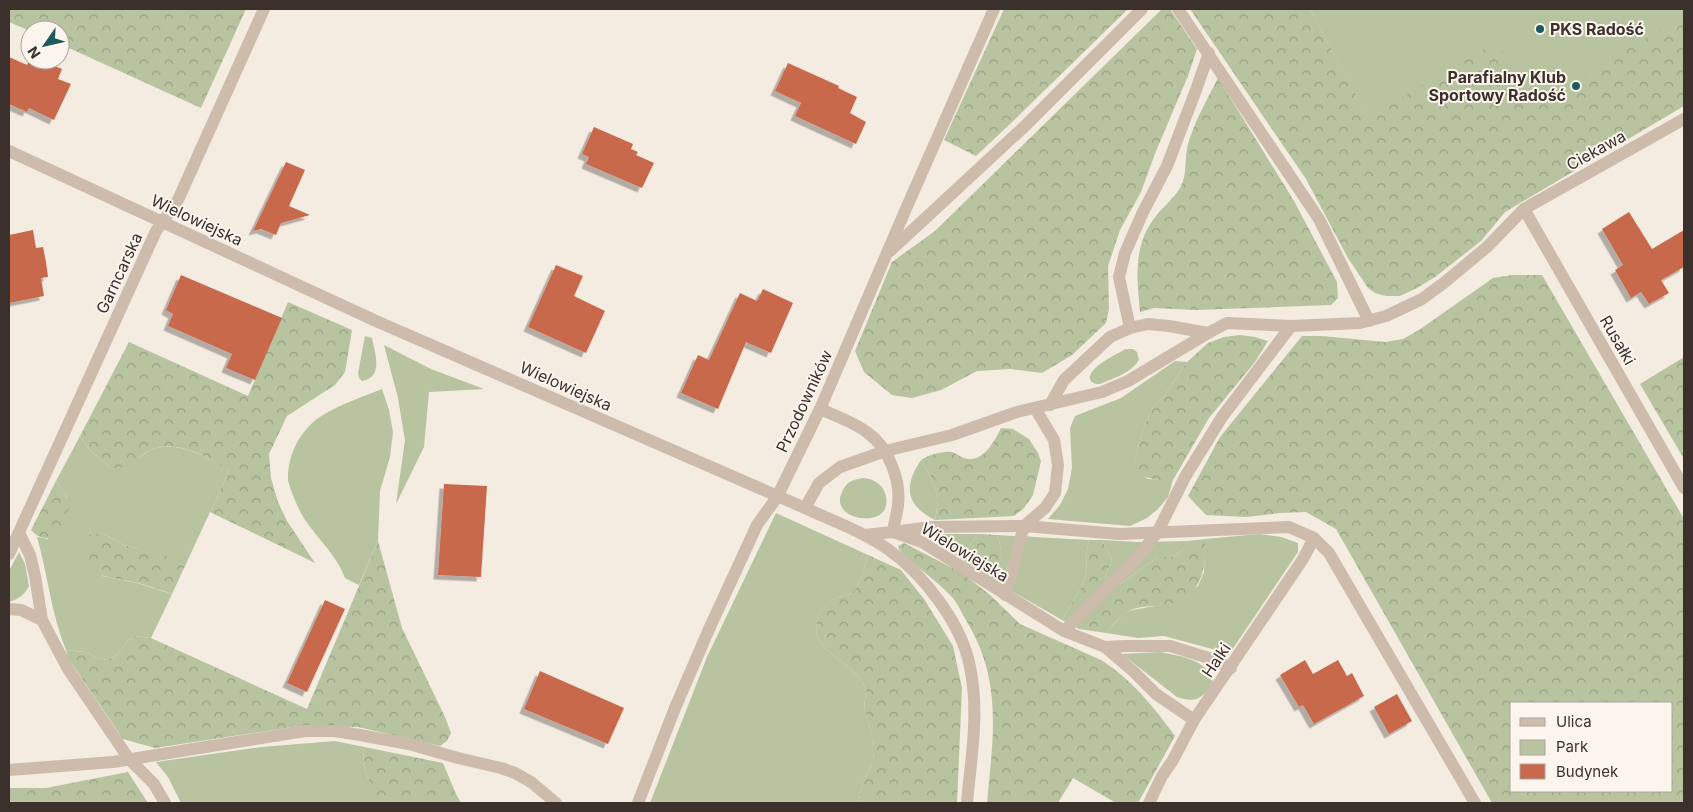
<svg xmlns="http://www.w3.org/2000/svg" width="1693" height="812" viewBox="0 0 1693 812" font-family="Inter,sans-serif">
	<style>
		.green { fill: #b8c4a0 }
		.forest { fill: url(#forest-crowns); fill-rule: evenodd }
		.building { fill: #c8694b; filter: url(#shadow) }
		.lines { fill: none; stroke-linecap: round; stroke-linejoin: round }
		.minor { stroke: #cdbbac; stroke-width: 12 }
		.poi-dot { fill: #1f5a5e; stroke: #fbf5ee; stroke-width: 2 }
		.labels { text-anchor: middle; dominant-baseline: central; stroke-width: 4; stroke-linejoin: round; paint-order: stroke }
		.poi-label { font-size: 16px; font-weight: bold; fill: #3b302b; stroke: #fbf5ee; text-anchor: start }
		.street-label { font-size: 16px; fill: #3b302b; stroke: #fbf5ee }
	</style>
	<defs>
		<pattern id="forest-crowns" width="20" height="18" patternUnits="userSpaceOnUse" patternTransform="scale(1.25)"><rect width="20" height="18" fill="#b8c4a0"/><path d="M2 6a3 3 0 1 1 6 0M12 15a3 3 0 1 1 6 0" fill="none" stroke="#97a083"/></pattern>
		<filter id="shadow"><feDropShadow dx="-4.5" dy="4.5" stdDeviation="0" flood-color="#0004"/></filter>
	</defs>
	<rect width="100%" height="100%" fill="#f4ebe1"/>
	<g class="green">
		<path d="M 1310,9 L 1684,9 L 1684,106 L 1368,118 Z"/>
		<path d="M 365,336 L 372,338 C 375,354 384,377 362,381 L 359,378 L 358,373 Z"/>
		<path d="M 384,345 L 431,369 L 484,389 L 429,392 L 424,447 L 396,504 L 405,440 L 398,398 Z"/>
		<path d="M 1126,349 L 1133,349 L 1137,352 L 1139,360 C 1131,373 1114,378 1100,384 C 1096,384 1092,384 1090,379 C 1088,367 1117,354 1126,349 Z"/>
		<path d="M 1175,361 L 1187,362 L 1164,396 L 1152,409 L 1144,427 L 1134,462 L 1147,479 L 1173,480 L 1168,497 L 1158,509 L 1147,518 L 1130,526 L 1048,519 L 1060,505 L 1068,489 L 1072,468 L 1070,428 L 1075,416 L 1121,398 Z"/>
		<path d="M 382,389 L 389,410 L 393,432 L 390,457 L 380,491 L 378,541 L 359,585 L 345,578 C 336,553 315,537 302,515 C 298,508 289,487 288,480 C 287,455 301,428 323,415 C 341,404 362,397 382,389 Z"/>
		<path d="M 80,436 L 88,448 L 110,468 C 120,464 130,461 140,457 C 144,454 148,451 153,449 C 180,441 208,457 229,471 L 185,566 L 150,549 L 138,549 L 124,545 L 102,533 L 102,576 L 137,583 L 172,594 L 151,638 L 135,636 L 128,640 L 122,650 L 114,657 L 103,660 L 85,652 L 66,650 C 51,614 48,575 37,537 L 48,539 L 67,497 L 56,481 Z"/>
		<path d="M 921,460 C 934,481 941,495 935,520 C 906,505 903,487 921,460 Z"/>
		<path d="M 863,478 C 878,479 889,490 886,506 C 881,528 829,519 842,492 C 847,481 852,480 863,478 Z"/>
		<path d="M 776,513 L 868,555 C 864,568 862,585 851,593 C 847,596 841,596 836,598 C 828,602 819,610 817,620 C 809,654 856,660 865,688 C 867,695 863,704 865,711 C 868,724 875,738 874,752 C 873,765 867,774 863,785 C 861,791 859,797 858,803 L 650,803 L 707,657 Z"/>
		<path d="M 938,534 L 979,534 L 971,543 L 964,561 L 933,539 Z"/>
		<path d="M 1259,534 L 1281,537 L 1298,543 L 1298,552 L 1232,650 L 1227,653 L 1164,636 L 1138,638 L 1106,633 L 1124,613 L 1132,610 L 1167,604 L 1198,586 L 1204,572 L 1205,539 Z"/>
		<path d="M 997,535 L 1089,540 L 1086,556 L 1087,569 L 1081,588 L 1062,620 L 989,578 C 1003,563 1004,554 997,535 Z"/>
		<path d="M 1102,540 L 1137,542 L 1188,541 L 1185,547 L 1178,554 L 1172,557 L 1157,557 L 1121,584 L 1105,577 L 1112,560 Z"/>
		<path d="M 19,552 L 25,564 L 29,586 C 24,595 19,599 9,602 L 9,571 Z"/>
		<path d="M 1161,652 C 1181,657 1209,659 1213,683 C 1202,699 1196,703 1177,697 L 1122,654 Z"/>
		<path d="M 335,741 L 364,747 L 363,763 L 369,781 L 369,803 L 181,803 L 168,777 L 156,762 L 262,747 Z"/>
	</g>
	<g class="forest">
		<path d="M 9,9 L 246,9 L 201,108 L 60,44 L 60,30 L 30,31 L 9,22 Z"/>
		<path d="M 1004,9 L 1128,9 L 1010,124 L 976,156 L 944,140 Z"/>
		<path d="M 1162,9 L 1170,9 L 1197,49 L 1188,76 L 1156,151 L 1141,192 L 1120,230 L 1108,266 L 1109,309 L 1106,323 L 1072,355 L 1042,373 L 1011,369 L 977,371 L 941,390 L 912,398 L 892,395 L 864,372 L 855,351 L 892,262 L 935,231 Z"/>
		<path d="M 1190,9 L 1310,9 L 1368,117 L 1497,42 L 1533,106 L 1684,15 L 1684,106 L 1505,212 L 1481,241 L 1435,277 L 1417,288 L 1400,296 L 1386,296 L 1375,293 L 1368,288 L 1348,258 L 1306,179 Z"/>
		<path d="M 1218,78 L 1294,201 L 1337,282 L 1338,298 L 1331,305 L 1196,310 L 1154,308 L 1140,312 C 1137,280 1133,248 1153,220 C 1160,209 1173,200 1180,188 C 1188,174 1184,158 1188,144 C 1195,120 1207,100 1218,78 Z"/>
		<path d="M 1512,275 L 1542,275 L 1684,519 L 1684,803 L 1492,803 L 1336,529 L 1306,512 L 1280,513 L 1246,517 L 1206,515 L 1188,496 L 1220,437 L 1302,336 L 1322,336 L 1385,342 L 1403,339 L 1419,330 L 1493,278 ZM 1512,703 L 1672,703 L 1672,791 L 1512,791 Z"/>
		<path d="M 288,302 L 352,330 L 345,372 L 335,385 L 287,416 L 269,454 L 271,478 L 278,502 L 287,521 L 315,563 L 210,512 L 229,471 C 208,457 179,440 153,449 C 142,453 133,464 122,467 C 119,468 114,468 110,468 L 88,448 L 80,436 L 129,342 L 248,396 Z"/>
		<path d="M 1240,335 L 1255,337 L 1268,341 L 1255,362 L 1209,418 L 1173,480 L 1159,480 L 1139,476 L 1134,462 L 1144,427 L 1152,409 L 1164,396 L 1187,362 L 1208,343 L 1224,337 Z"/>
		<path d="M 1684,357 L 1684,459 L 1640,384 Z"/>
		<path d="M 1001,428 L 1013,429 L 1029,439 L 1038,453 L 1041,461 L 1033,495 L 1024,508 L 1014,516 L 935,520 C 941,495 934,481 921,460 C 929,455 942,451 951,452 C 957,453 962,459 969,459 C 985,460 995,440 1001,428 Z"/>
		<path d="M 56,481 C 59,486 65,492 67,498 C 74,520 53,554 31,530 Z"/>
		<path d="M 102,533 L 124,545 L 138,549 L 150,548 L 185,566 L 172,594 C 161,590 149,586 138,583 C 108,575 73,580 89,535 Z"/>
		<path d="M 979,534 L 997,535 C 1004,554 1003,563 989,578 L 964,561 L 971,543 Z"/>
		<path d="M 1205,539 C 1206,571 1202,597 1166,605 C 1153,607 1136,605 1125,613 C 1118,618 1112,627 1106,633 L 1079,629 L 1062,620 L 1081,588 L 1087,569 L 1086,556 L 1089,540 L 1102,540 L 1112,560 L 1105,577 L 1121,584 L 1157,557 L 1172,557 L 1178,554 L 1185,547 L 1188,541 Z"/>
		<path d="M 378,541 L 402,628 L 445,717 L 451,733 L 447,741 L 440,746 L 358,727 L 299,726 L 155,748 L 123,739 L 68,658 L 66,650 L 85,652 L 103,660 L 114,657 L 122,650 L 128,640 L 135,636 L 151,638 L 307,709 Z"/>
		<path d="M 904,543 L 962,573 L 990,595 L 1020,624 L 1101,660 C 1130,678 1155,708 1175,736 L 1138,803 L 1116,803 L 1073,778 L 1058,803 L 987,803 C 993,737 1003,682 967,622 C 962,614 958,603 951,596 C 936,580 916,567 900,551 L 898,546 Z"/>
		<path d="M 868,555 L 901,570 L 924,599 L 953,646 L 962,688 L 957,803 L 858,803 C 859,797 861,791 863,785 C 867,774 873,765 874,752 C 875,738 868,724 865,711 C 863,704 867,695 865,688 C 856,660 809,654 817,620 C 819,610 827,602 836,598 C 841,596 847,596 851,593 C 862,585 864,568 868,555 Z"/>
		<path d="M 364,747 L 443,763 L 456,794 L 461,803 L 369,803 L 369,781 L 363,763 Z"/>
		<path d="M 128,772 L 148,803 L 9,803 L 9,788 L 46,788 Z"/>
	</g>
	<g class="building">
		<path d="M 9,57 L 27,65 L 30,58 L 30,60 L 41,60 L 62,69 L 58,79 L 71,84 L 54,120 L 29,108 L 27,112 L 9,104 Z"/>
		<path d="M 788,63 L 839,86 L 838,88 L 857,97 L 850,113 L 866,122 L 856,144 L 795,116 L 801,103 L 775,91 Z"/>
		<path d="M 594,127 L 633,144 L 631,149 L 638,152 L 636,155 L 654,163 L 642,188 L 586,164 L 589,157 L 582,154 Z"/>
		<path d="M 286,162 L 305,170 L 289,206 L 310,215 L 281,223 L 276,235 L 261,229 L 253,231 Z"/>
		<path d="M 1629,212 L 1652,249 L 1684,230 L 1684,267 L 1661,280 L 1669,293 L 1649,304 L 1641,292 L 1631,298 L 1615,270 L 1623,265 L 1602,229 Z"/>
		<path d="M 33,230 L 36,248 L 43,247 L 46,262 L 48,277 L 41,278 L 44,296 L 9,303 L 9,235 Z"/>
		<path d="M 556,265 L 583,276 L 574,296 L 605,311 L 586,353 L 528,327 Z"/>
		<path d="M 181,275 L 282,318 L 255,380 L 226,368 L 232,354 L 168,326 L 173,314 L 166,310 Z"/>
		<path d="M 763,289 L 793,303 L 771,353 L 746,342 L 718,409 L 681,393 L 698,355 L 709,360 L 740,293 L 757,301 Z"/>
		<path d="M 444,484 L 487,486 L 481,577 L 438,575 Z"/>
		<path d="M 325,600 L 345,609 L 307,692 L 287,683 Z"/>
		<path d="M 1305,660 L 1313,674 L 1338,660 L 1347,676 L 1352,673 L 1364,696 L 1314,724 L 1303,705 L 1299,707 L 1280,675 Z"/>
		<path d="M 540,671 L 624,708 L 608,744 L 524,709 Z"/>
		<path d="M 1397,694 L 1412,721 L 1389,734 L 1374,707 Z"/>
	</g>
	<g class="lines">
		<g class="minor">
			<path d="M 1178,9 L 1319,219 L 1369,321"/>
			<path d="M 9,151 L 376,321 L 805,508 C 833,521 864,532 889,550 C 924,575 962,624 970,667 C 974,686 975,708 974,727 C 973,753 969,778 967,803"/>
			<path d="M 1524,209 L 1684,488"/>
			<path d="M 890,251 L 1026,125 L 1142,9"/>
			<path d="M 1130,328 L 1119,277 L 1125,253 L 1143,212 L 1167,166 L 1196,90 L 1209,53"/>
			<path d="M 1050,405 L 1064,380 L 1110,337 L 1130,328 L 1148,324 L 1169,326 L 1208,333"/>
			<path d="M 820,409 C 836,416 854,422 868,433 C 889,448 901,481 898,505 C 897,514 894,523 893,532 L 931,527 L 1024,526 L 1119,534 L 1289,527 L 1314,538 L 1329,553 L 1475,803"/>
			<path d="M 805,508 L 819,483 L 840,467 L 885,451 L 952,435 L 1017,412 L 1102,392 L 1128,381 L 1208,333 L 1227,323 L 1291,326 L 1360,323 L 1386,316 L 1401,309 L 1422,299 L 1445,282 L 1487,247 L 1524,209 L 1684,119"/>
			<path d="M 19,533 L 30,555 L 35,576 L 42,620 L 68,669 L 129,759 L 154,784 L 165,803"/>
			<path d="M 865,535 L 893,532 L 922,542 L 1064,631 L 1105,647 L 1133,671 L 1156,694 L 1194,720"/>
			<path d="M 9,554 L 156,231 L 178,200 L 264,9"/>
			<path d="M 1005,595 L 1024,526 L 1045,508 L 1055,493 L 1058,465 L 1054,440 L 1035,408"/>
			<path d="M 9,609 L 21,610 L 42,620"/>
			<path d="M 1064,631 L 1135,560 L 1157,533 L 1185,477 L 1222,417 L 1291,326"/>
			<path d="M 1105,647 L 1126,646 L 1170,646 L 1212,659 L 1231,668"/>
			<path d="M 9,770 L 113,762 L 305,731 L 334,731 L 360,735 L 409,744 L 458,758 L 501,768 L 515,773 L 531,782 L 556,803"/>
			<path d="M 638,803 L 675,708 L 710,627 L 757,525 L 777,497 L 820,409 L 905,211 L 994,9"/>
			<path d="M 1149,803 L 1162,776 L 1173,760 L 1194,720 L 1303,559 L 1314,538"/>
		</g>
	</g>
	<g class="poi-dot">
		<circle cx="1540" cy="29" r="5"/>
		<circle cx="1576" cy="86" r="5"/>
	</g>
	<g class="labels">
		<g class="poi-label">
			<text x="1550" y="29">PKS Radość</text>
			<text x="1566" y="77" text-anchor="end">Parafialny Klub<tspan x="1566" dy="18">Sportowy Radość</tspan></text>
		</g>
		<g class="street-label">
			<text transform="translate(1596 150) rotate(-29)">Ciekawa</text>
			<text transform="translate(197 220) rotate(25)">Wielowiejska</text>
			<text transform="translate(119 273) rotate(-65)">Garncarska</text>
			<text transform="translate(1618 340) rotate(60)">Rusałki</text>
			<text transform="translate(566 386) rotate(24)">Wielowiejska</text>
			<text transform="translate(804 401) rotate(-65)">Przodowników</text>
			<text transform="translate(965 552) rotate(31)">Wielowiejska</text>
			<text transform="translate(1216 660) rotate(-56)">Halki</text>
		</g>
	</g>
	<rect width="1693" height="812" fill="none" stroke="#3b302b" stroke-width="20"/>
	<rect x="1510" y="702" width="162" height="90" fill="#fbf5ee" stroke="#aea6a0"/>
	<rect x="1520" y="718" width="25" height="8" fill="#cdbbac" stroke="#aea6a0"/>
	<text x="1556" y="727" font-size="15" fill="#3b302b">Ulica</text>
	<rect x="1520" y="740" width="25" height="15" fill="#b8c4a0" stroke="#aea6a0"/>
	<text x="1556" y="752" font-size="15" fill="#3b302b">Park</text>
	<rect x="1520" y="764" width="25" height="15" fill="#c8694b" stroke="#aea6a0"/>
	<text x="1556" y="777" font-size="15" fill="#3b302b">Budynek</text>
	<g transform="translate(45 45) rotate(236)"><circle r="24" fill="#fbf5ee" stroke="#aea6a0"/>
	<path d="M0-4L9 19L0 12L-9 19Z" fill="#1f5a5e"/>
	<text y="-8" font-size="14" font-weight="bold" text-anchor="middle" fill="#3b302b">N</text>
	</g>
</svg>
